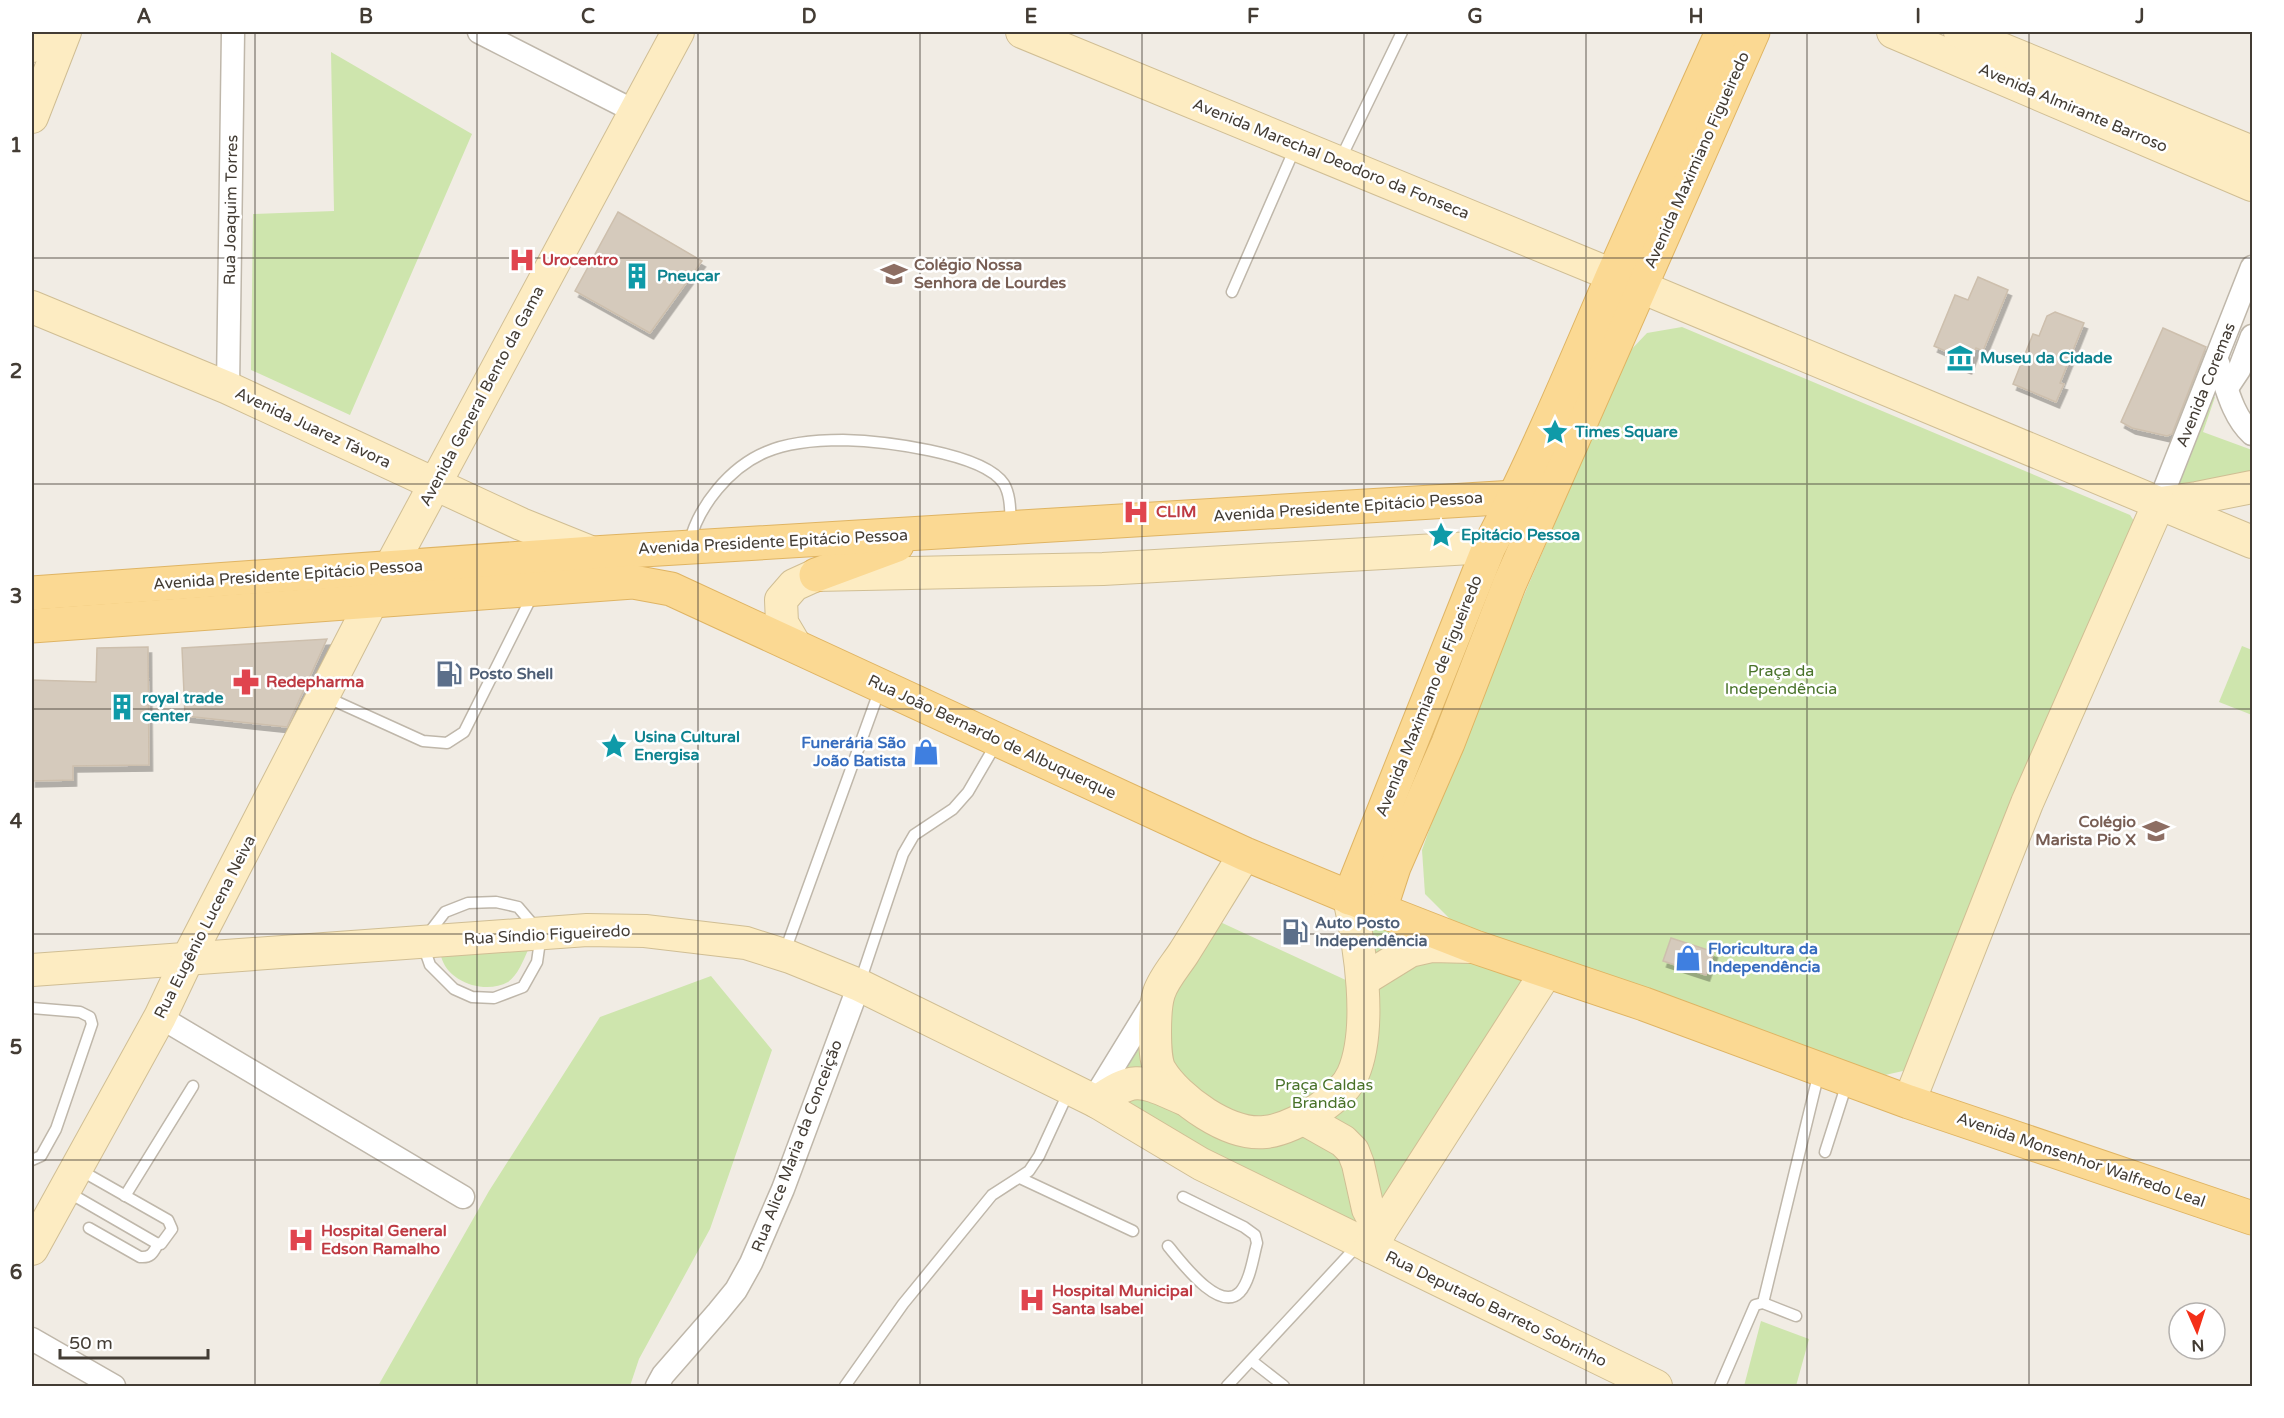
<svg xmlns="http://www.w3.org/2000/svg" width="2284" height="1418" viewBox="0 0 2284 1418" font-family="'Varela Round',sans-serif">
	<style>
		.green { fill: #cee5ad }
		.building { fill: #d5cabc; stroke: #cdbfad; stroke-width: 1.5; filter: url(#shadow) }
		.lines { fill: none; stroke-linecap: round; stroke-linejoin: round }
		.lane-casing { stroke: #bfb7aa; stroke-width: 13 }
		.street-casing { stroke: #bfb7aa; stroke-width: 25 }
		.secondary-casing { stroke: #d0be94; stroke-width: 34 }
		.primary-casing { stroke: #dfb463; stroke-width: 35 }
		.lane { stroke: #fff; stroke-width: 10 }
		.street { stroke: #fff; stroke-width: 22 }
		.secondary { stroke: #fdecc2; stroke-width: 32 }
		.primary { stroke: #fbd993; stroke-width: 33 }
		.grid { fill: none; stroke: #433c34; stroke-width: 1.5; stroke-opacity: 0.55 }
		.labels { text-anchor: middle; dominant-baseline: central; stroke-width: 5; stroke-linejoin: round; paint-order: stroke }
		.street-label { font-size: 16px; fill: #433c34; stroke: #fff }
		.health-label { font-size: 16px; font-weight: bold; fill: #be3a42; stroke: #fff; text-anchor: start }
		.education-label { font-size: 16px; font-weight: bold; fill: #785e54; stroke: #fff; text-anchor: start }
		.culture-label { font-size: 16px; font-weight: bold; fill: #0d838f; stroke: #fff; text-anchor: start }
		.park-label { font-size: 16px; fill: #487229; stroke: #fff }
		.service-label { font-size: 16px; font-weight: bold; fill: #4e5e75; stroke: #fff; text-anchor: start }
		.shop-label { font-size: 16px; font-weight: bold; fill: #366cbe; stroke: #fff; text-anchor: end }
		.neatline { fill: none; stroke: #433c34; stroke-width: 2 }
		.grid-label { font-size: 20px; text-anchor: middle; font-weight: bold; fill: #433c34 }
	</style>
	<defs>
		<filter id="shadow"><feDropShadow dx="3.5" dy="6" stdDeviation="0" flood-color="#0004"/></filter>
	</defs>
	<rect width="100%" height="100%" fill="#f1ece4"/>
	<g class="green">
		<path d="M 331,52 L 472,134 L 350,415 L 251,370 L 253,214 L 334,211 Z"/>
		<path d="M 1682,327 L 2130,515 L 2136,524 L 1913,1057 L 1903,1071 L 1885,1075 L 1454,923 L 1425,894 L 1422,850 L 1458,749 L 1628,353 L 1647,333 Z"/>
		<path d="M 2207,394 L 2215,397 L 2203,432 L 2252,450 L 2252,479 L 2192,489 L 2173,483 Z"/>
		<path d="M 2242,646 L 2252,650 L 2252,715 L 2219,702 Z"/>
		<path d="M 1364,918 L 1530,976 L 1369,1248 L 1097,1102 L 1218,921 L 1350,982 Z"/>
		<path d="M 528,950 C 523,961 518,975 508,982 C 485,995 447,982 441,956 Z"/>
		<path d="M 711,976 L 772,1050 L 710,1229 L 639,1359 L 630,1386 L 378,1386 L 489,1191 L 600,1017 Z"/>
		<path d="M 1761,1321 L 1809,1339 L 1796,1386 L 1744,1386 Z"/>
	</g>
	<g class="building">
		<path d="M 618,212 L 702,261 L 650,333 L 575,291 Z"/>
		<path d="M 1978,277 L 2008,290 L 1983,351 L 1976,348 L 1968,368 L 1950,361 L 1952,354 L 1934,346 L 1955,295 L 1968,300 Z"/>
		<path d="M 2055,312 L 2084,323 L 2060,383 L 2064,384 L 2056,402 L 2013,384 L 2033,334 L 2039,336 L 2047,316 Z"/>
		<path d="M 2163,328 L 2206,347 L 2172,434 L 2167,436 L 2132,428 L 2121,422 Z"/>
		<path d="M 327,639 L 287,727 L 185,716 L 182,648 Z"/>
		<path d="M 148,647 L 149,765 L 73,766 L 73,780 L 32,781 L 32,680 L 96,682 L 97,648 Z"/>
		<path d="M 1671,938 L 1714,952 L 1706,975 L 1663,961 Z"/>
	</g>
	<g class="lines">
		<g class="lane-casing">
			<g id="lane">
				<path d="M 1340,160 L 1402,32"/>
				<path d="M 1232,292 L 1295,148"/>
				<path d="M 689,544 C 698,506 730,467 766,452 C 789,442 819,440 843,440 C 880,441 983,452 1004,484 C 1011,496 1010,512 1011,525"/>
				<path d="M 326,697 L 423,741 L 447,743 L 464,732 L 533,594"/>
				<path d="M 496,902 L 518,907 L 541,934 L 537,962 L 523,987 L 494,998 L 472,997 L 454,989 L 430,965 L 422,942 L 445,912 L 468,903 Z"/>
				<path d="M 789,940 L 880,689"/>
				<path d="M 860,982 L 903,854 L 914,835 L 953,809 L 968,792 L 996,744"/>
				<path d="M 32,1008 L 80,1012 L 90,1017 L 92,1024 L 56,1129 L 41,1156 L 32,1160"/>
				<path d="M 1825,1152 L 1847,1083"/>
				<path d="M 1020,1178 L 1133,1231"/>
				<path d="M 66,1191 L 156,1243 L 161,1244 L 172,1229 L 168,1220 L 80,1170"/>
				<path d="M 125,1196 L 193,1086"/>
				<path d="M 89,1228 L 140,1257 C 151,1258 153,1253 158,1244"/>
				<path d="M 1168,1246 C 1180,1260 1219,1314 1240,1292 C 1250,1281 1253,1258 1257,1243 L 1255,1235 L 1244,1227 L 1183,1197"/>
				<path d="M 1763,1303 L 1819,1072"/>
				<path d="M 1252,1361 L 1284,1386"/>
				<path d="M 845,1386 L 903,1304 L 992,1195 L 1029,1171 L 1039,1156 L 1069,1091"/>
				<path d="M 1227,1386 L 1358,1245"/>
				<path d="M 1720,1386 L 1755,1305 L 1763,1303 L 1796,1316"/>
			</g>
		</g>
		<g class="street-casing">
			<g id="street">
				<path d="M 479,32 L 634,111"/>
				<path d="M 2217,360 C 2226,385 2232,416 2252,434"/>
				<path d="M 228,388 L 233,32"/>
				<path d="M 2227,388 L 2239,370 L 2252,336"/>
				<path d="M 2159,503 L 2252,267"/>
				<path d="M 160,1017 L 463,1197"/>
				<path d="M 1093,1100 L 1155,999"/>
				<path d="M 32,1339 L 114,1386"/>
				<path d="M 657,1386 L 663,1375 L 718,1312 L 736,1290 L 751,1263 L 783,1189 L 859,985"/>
			</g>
		</g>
		<g class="secondary-casing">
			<g id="secondary">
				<path d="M 1022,32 L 1593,267 L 2252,542"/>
				<path d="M 1893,32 L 2252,185"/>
				<path d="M 1960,32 L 2252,152"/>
				<path d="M 32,46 L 37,32"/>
				<path d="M 32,117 L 65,32"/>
				<path d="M 32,307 L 228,388 L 521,524 L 593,553"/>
				<path d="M 2160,503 L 2197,498 L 2252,487"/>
				<path d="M 795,645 L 782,623 L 781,600 L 794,585 L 816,575 L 1103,569 L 1489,547"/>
				<path d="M 1245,854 C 1224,887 1204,921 1183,954 C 1175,966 1163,980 1159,993 C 1154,1008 1153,1057 1160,1070 C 1178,1100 1229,1136 1265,1132 C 1284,1130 1304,1119 1319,1109 C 1333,1098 1346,1090 1353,1074 C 1373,1028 1360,946 1349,898"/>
				<path d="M 32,970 L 587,930 L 645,931 L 746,943 L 790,957 L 859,985 L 1097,1102 L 1201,1164 L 1656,1386"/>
				<path d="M 1363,980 L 1410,951 L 1432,946 L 1471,947"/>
				<path d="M 1097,1102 C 1136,1074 1142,1081 1184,1099"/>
				<path d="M 1909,1102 L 2027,803 L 2159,503"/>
				<path d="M 1304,1119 L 1343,1141 L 1353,1151 L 1358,1164 L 1368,1209 L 1380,1232"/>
				<path d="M 1370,1247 L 1547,971"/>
				<path d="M 32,1249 L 160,1017 L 187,960 L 372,601 L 678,32"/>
			</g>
		</g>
		<g class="primary-casing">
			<g id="primary">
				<path d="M 816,575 L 897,545"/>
				<path d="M 32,593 L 593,553 L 1515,497"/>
				<path d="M 32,626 L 633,582 L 671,589 L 1245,854 L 1380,910 L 1394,867 L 1448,743 L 1509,585 L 1753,32"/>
				<path d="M 1349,898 L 1489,547 C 1535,459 1573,368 1612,277 C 1648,195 1686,113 1722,32"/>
				<path d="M 1380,910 L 1475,947 L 1644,1004 L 1909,1102 L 2252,1218"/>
			</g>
		</g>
		<use href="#lane" class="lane"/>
		<use href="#street" class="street"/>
		<use href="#secondary" class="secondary"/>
		<use href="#primary" class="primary"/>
	</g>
	<path class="grid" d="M 255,32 L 255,1386M 477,32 L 477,1386M 698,32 L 698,1386M 920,32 L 920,1386M 1142,32 L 1142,1386M 1364,32 L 1364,1386M 1586,32 L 1586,1386M 1807,32 L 1807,1386M 2029,32 L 2029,1386M 32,258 L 2252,258M 32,484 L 2252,484M 32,709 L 2252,709M 32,934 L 2252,934M 32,1160 L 2252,1160"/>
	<defs>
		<g id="hospital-bare" transform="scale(2.07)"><path d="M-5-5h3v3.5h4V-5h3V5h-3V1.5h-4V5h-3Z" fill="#e0444e" stroke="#fff" stroke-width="2.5" paint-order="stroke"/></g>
		<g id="school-bare" transform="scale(2.07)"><path d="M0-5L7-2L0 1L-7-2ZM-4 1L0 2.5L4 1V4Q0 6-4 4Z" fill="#8d6e63" stroke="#fff" stroke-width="2.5" paint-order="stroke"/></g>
		<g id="building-bare" transform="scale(2.07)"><path d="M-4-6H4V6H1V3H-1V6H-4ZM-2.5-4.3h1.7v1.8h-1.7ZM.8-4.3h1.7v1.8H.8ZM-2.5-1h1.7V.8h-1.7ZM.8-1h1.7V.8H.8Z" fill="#0f9aa8" stroke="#fff" stroke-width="2.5" paint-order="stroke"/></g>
		<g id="museum-bare" transform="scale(2.07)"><path d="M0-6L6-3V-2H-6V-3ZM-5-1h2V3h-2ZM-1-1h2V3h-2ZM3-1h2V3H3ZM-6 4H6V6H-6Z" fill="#0f9aa8" stroke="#fff" stroke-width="2.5" paint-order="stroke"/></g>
		<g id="sight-bare" transform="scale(2.07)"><path d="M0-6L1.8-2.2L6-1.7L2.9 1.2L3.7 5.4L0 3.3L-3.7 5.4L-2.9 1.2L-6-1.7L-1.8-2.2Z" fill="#0f9aa8" stroke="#fff" stroke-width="2.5" paint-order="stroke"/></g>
		<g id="fuel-bare" transform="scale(2.07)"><path d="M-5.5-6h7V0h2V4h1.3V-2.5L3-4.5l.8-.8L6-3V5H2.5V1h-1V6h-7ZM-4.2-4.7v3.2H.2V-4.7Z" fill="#5c6f8a" stroke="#fff" stroke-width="2.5" paint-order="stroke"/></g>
		<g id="pharmacy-bare" transform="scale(2.07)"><path d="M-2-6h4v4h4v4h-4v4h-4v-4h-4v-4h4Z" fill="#e0444e" stroke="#fff" stroke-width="2.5" paint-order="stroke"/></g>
		<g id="shop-bare" transform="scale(2.07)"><path d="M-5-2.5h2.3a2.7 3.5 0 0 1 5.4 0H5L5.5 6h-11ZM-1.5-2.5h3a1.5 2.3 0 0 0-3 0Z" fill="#3f7fe0" stroke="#fff" stroke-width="2.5" paint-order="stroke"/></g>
	</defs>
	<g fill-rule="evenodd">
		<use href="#hospital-bare" x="522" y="260"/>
		<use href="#school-bare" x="894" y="274"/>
		<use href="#building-bare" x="637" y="276"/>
		<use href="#museum-bare" x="1960" y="358"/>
		<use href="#sight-bare" x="1555" y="432"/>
		<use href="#hospital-bare" x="1136" y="512"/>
		<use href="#sight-bare" x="1441" y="535"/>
		<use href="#fuel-bare" x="449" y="674"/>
		<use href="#pharmacy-bare" x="246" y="682"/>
		<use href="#building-bare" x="122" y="707"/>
		<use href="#sight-bare" x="614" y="746"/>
		<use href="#shop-bare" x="926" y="752"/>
		<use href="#school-bare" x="2156" y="831"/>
		<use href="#fuel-bare" x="1295" y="932"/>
		<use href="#shop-bare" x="1688" y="958"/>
		<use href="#hospital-bare" x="301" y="1240"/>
		<use href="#hospital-bare" x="1032" y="1300"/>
	</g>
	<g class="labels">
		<g class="street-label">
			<text transform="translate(2073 108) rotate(23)">Avenida Almirante Barroso</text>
			<text transform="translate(1331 159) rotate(22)">Avenida Marechal Deodoro da Fonseca</text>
			<text transform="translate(1697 160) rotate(-66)">Avenida Maximiano Figueiredo</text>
			<text transform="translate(231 210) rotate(-89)">Rua Joaquim Torres</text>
			<text transform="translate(2206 385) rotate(-68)">Avenida Coremas</text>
			<text transform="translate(482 396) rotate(-62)">Avenida General Bento da Gama</text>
			<text transform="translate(313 428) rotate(25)">Avenida Juarez Távora</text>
			<text transform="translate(1348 507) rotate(-4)">Avenida Presidente Epitácio Pessoa</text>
			<text transform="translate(773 542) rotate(-3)">Avenida Presidente Epitácio Pessoa</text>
			<text transform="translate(288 575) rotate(-4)">Avenida Presidente Epitácio Pessoa</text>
			<text transform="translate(1429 696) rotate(-68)">Avenida Maximiano de Figueiredo</text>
			<text transform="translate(992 737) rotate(25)">Rua João Bernardo de Albuquerque</text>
			<text transform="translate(205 927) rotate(-63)">Rua Eugênio Lucena Neiva</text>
			<text transform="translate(547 935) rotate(-3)">Rua Síndio Figueiredo</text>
			<text transform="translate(797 1146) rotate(-69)">Rua Alice Maria da Conceição</text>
			<text transform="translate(2081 1160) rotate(19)">Avenida Monsenhor Walfredo Leal</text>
			<text transform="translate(1496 1309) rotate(26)">Rua Deputado Barreto Sobrinho</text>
		</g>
		<g class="health-label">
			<text x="542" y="260">Urocentro</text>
			<text x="1156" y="512">CLIM</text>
			<text x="266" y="682">Redepharma</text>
			<text x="321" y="1231">Hospital General<tspan x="321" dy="18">Edson Ramalho</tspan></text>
			<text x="1052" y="1291">Hospital Municipal<tspan x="1052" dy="18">Santa Isabel</tspan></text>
		</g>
		<g class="education-label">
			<text x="914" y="265">Colégio Nossa<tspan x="914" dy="18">Senhora de Lourdes</tspan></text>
			<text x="2136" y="822" text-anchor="end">Colégio<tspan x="2136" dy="18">Marista Pio X</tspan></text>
		</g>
		<g class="culture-label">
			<text x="657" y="276">Pneucar</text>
			<text x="1980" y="358">Museu da Cidade</text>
			<text x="1575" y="432">Times Square</text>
			<text x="1461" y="535">Epitácio Pessoa</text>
			<text x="142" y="698">royal trade<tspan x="142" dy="18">center</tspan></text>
			<text x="634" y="737">Usina Cultural<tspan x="634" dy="18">Energisa</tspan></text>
		</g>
		<g class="park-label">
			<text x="1781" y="671">Praça da<tspan x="1781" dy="18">Independência</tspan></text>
			<text x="1324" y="1085">Praça Caldas<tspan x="1324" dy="18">Brandão</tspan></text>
		</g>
		<g class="service-label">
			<text x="469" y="674">Posto Shell</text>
			<text x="1315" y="923">Auto Posto<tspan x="1315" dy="18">Independência</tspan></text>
		</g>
		<g class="shop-label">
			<text x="906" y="743">Funerária São<tspan x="906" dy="18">João Batista</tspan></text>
			<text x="1708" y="949" text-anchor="start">Floricultura da<tspan x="1708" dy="18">Independência</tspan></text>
		</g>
	</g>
	<rect width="2284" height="1418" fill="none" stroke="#ffffff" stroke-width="66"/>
	<g transform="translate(2197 1331) rotate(177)"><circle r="28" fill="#ffffff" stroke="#b4b1ae" stroke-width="1.5"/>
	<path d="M0-4.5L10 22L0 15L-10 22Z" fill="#f42f18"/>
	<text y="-9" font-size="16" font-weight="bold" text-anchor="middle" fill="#433c34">N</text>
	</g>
	<path d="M60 1349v9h148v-9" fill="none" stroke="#433c34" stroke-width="3"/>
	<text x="69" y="1349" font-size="18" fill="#433c34" stroke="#ffffff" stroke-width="4.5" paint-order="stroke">50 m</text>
	<rect x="33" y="33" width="2218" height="1352" class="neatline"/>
	<g class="grid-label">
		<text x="144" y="23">A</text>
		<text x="366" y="23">B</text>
		<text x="588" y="23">C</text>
		<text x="809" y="23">D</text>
		<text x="1031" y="23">E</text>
		<text x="1253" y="23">F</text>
		<text x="1475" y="23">G</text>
		<text x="1696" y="23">H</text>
		<text x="1918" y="23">I</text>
		<text x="2140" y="23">J</text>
		<text x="16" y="152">1</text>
		<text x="16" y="378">2</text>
		<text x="16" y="603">3</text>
		<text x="16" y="828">4</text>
		<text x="16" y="1054">5</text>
		<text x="16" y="1279">6</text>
	</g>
</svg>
